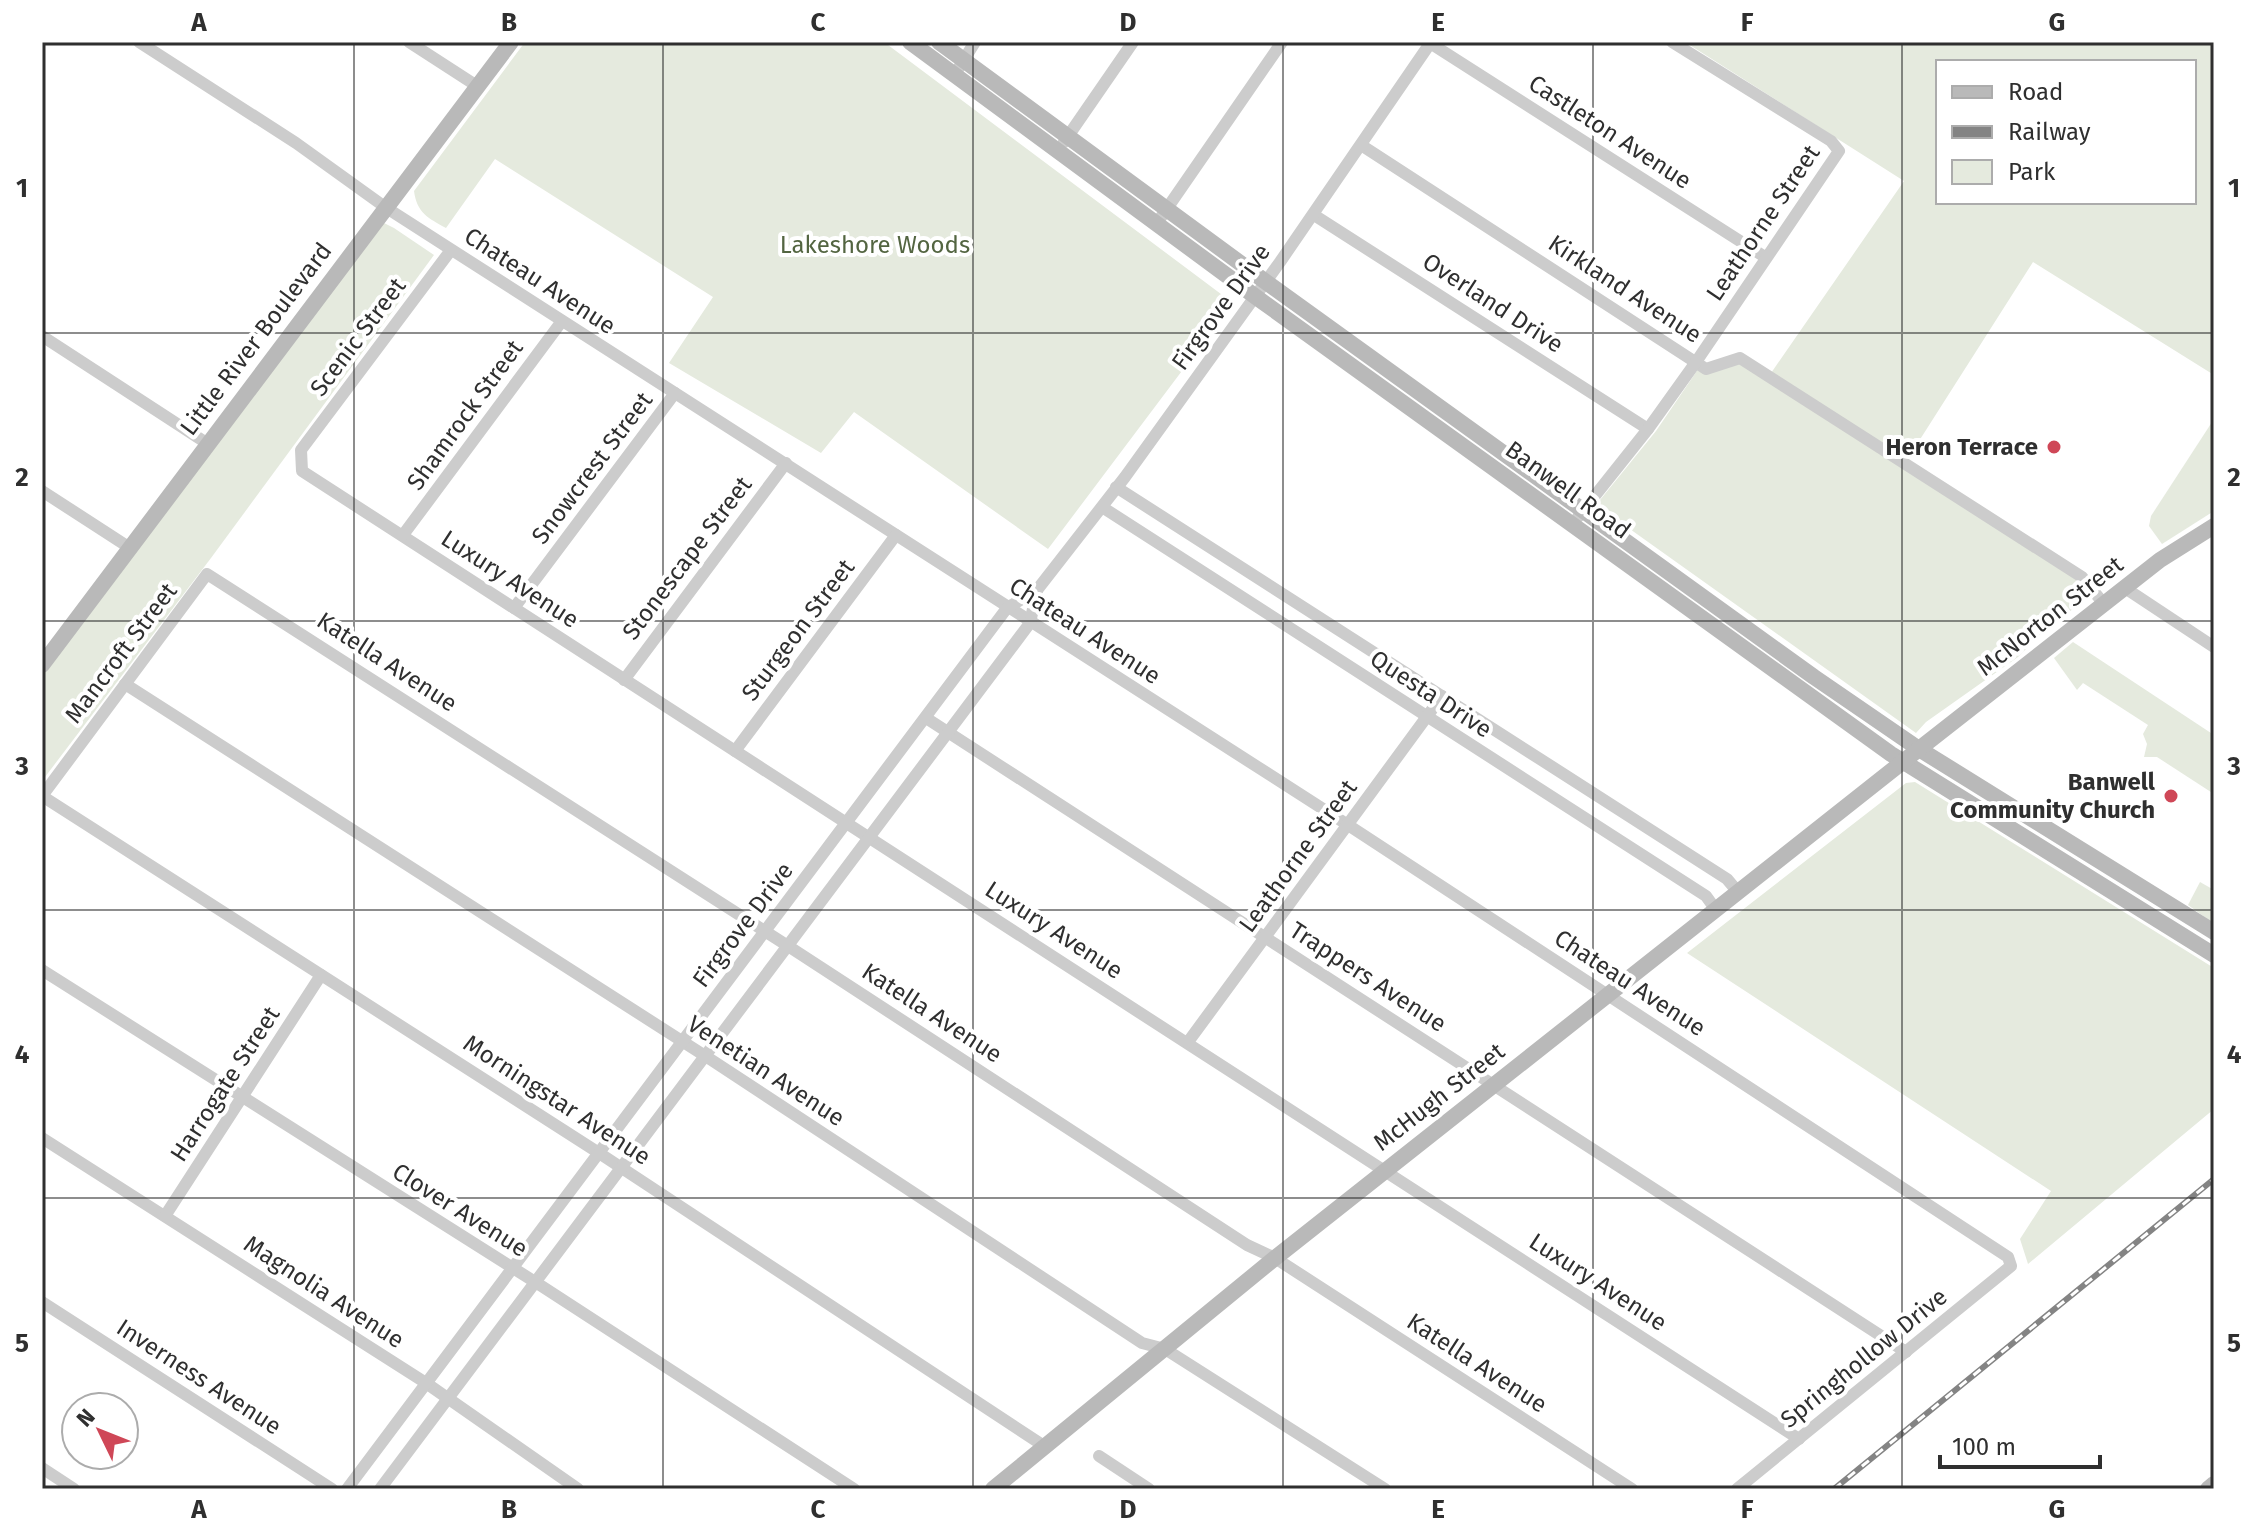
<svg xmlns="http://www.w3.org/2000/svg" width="2256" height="1531" viewBox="0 0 2256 1531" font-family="'Fira Sans',sans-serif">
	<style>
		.green { fill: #e5eade; fill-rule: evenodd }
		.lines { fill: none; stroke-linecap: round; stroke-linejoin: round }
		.street { stroke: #ccc; stroke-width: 12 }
		.secondary { stroke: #b9b9b9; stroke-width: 16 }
		.rail-casing { stroke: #848484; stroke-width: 6 }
		.rail { stroke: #fff; stroke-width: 3; stroke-dasharray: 9; stroke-linecap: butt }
		.grid { fill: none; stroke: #2f2f2f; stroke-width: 2; stroke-opacity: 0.55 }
		.poi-dot { fill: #cf4757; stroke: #fff; stroke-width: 3 }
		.labels { text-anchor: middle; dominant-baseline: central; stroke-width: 8; stroke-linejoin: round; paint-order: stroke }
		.street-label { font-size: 24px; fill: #2f2f2f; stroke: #fff }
		.park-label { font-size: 24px; fill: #536541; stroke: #fff }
		.poi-label { font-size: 24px; font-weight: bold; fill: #2f2f2f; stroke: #fff; text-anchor: end }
		.neatline { fill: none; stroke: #2f2f2f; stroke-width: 3 }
		.grid-label { font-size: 26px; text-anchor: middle; font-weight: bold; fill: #2f2f2f }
	</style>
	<rect width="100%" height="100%" fill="#fff"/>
	<g class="green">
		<path d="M 525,42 L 884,42 L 1233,303 L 1048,549 L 854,412 L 821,453 L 669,363 L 713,297 L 495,159 L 446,228 C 428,218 417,213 414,191 Z"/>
		<path d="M 1685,42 L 2214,42 L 2214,375 L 2033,262 L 1905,463 L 2096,591 L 2042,633 L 2018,657 L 1926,722 L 1916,733 L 1599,507 L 1600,500 L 1656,431 L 1701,365 L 1740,358 L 1769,376 L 1904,181 ZM 1938,62 L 2194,62 L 2194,202 L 1938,202 Z"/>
		<path d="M 376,219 L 394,228 L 434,255 L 211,558 L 42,781 L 42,665 Z"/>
		<path d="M 2214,419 L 2214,511 L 2162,544 L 2149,526 L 2151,516 Z"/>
		<path d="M 2073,642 L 2214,735 L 2214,794 L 2157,757 L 2144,757 L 2147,744 L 2143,734 L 2148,725 L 2083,683 L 2077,690 L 2054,658 Z"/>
		<path d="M 1915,782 L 2214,968 L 2214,1109 L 2028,1264 L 2020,1239 L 2051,1191 L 1687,953 L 1906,783 Z"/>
		<path d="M 2200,882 L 2214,890 L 2214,924 L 2188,905 Z"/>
	</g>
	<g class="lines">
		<g class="street">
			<path d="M 139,42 L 296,143 L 385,207 L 1348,825 L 2008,1257 L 2011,1266 L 1737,1489"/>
			<path d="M 409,42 L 477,86"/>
			<path d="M 1430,43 L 1765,257"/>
			<path d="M 955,74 L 975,42"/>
			<path d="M 1064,142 L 1133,42"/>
			<path d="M 1361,145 L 1706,369 L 1740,358 L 2082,577 L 2104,604"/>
			<path d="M 1314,215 L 1648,429"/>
			<path d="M 1157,223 L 1282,42"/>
			<path d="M 451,250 L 301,450 L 302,471 L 1799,1439"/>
			<path d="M 42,336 L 208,444"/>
			<path d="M 1116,487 L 1727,879 L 1738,892"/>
			<path d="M 42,491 L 130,548"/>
			<path d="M 1102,507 L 1706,896 L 1716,910"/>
			<path d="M 1578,517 L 1648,429 L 1696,362 L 1839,151 L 1831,141 L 1672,42"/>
			<path d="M 403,535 L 562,321"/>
			<path d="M 2125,588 L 2214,647"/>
			<path d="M 514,608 L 675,393"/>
			<path d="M 624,680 L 786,463"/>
			<path d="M 125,684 L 713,1061 L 1142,1343 L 1165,1349 L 1385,1489"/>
			<path d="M 926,718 L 1906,1352"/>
			<path d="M 735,751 L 896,535"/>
			<path d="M 42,970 L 543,1287 L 854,1489"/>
			<path d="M 1188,1042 L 1442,696"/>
			<path d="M 42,1138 L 426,1383 L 578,1489"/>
			<path d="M 165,1216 L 321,975"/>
			<path d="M 42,1302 L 332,1489"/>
			<path d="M 1044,1446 L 599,1153 L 42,796 L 207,574 L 788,946 L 1247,1245 L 1275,1258 L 1632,1489"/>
			<path d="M 1099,1456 L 1149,1489"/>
			<path d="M 42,1468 L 74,1489"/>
			<path d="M 347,1489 L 1007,608 L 1037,590 L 1125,477 L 1280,262 L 1431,42"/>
			<path d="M 380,1489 L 1030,623 L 1037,590"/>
		</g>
		<g class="secondary">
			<path d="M 910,42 L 1256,297 L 1891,754 L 2214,955"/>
			<path d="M 939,42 L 1266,282 L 1814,677 L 1919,749 L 2214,932"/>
			<path d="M 42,665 L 511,42"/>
			<path d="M 993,1489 L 1275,1258 L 1919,749 L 2160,560 L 2214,526"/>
			<path d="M 2208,1489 L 2214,1484"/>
		</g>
		<g class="rail-casing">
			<path id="rail" d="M 1834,1489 L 2214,1179"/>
		</g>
		<use href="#rail" class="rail"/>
	</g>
	<path class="grid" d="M 354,42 L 354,1489M 663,42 L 663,1489M 973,42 L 973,1489M 1283,42 L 1283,1489M 1593,42 L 1593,1489M 1902,42 L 1902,1489M 42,333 L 2214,333M 42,621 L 2214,621M 42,910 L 2214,910M 42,1198 L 2214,1198"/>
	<g class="poi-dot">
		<circle cx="2054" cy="447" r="8"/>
		<circle cx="2171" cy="796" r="8"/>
	</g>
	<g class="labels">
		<g class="street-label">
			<text transform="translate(1610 132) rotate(33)">Castleton Avenue</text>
			<text transform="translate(1763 223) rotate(-56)">Leathorne Street</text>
			<text transform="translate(540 281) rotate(33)">Chateau Avenue</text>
			<text transform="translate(1625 289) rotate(33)">Kirkland Avenue</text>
			<text transform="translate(1493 303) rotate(33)">Overland Drive</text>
			<text transform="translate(1221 307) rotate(-54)">Firgrove Drive</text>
			<text transform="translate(358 337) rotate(-53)">Scenic Street</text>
			<text transform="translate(256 339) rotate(-53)">Little River Boulevard</text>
			<text transform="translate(465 415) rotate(-54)">Shamrock Street</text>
			<text transform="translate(592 468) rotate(-53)">Snowcrest Street</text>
			<text transform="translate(1568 490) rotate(36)">Banwell Road</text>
			<text transform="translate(687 558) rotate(-53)">Stonescape Street</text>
			<text transform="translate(510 579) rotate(33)">Luxury Avenue</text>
			<text transform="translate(2050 616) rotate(-38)">McNorton Street</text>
			<text transform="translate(798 630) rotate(-53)">Sturgeon Street</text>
			<text transform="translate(1085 631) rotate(33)">Chateau Avenue</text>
			<text transform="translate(121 653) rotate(-53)">Mancroft Street</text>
			<text transform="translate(387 662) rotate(33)">Katella Avenue</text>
			<text transform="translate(1431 694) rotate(33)">Questa Drive</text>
			<text transform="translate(1298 856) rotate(-54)">Leathorne Street</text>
			<text transform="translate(743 925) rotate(-53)">Firgrove Drive</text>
			<text transform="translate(1054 930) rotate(33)">Luxury Avenue</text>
			<text transform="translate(1368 977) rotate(33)">Trappers Avenue</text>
			<text transform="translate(1630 983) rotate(33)">Chateau Avenue</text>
			<text transform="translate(932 1013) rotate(33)">Katella Avenue</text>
			<text transform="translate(766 1071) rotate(33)">Venetian Avenue</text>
			<text transform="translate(225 1084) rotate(-57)">Harrogate Street</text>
			<text transform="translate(1439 1097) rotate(-38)">McHugh Street</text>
			<text transform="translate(557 1100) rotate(33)">Morningstar Avenue</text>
			<text transform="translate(460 1210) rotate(32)">Clover Avenue</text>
			<text transform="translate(1598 1282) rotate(33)">Luxury Avenue</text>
			<text transform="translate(324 1292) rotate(33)">Magnolia Avenue</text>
			<text transform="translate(1864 1358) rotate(-39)">Springhollow Drive</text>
			<text transform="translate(1477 1363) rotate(33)">Katella Avenue</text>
			<text transform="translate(199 1377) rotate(33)">Inverness Avenue</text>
		</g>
		<g class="park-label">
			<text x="875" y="245">Lakeshore Woods</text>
		</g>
		<g class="poi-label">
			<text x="2038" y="447">Heron Terrace</text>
			<text x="2155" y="782">Banwell<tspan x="2155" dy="28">Community Church</tspan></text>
		</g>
	</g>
	<rect width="2256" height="1531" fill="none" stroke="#ffffff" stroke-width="88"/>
	<rect x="1936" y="60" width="260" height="144" fill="#ffffff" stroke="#acacac" stroke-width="2"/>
	<rect x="1952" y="86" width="40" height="12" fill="#b9b9b9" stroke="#acacac" stroke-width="2"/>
	<text x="2008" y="100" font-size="24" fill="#2f2f2f">Road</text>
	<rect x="1952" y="126" width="40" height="12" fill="#848484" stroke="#acacac" stroke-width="2"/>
	<text x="2008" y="140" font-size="24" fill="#2f2f2f">Railway</text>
	<rect x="1952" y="160" width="40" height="24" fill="#e5eade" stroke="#acacac" stroke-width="2"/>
	<text x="2008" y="180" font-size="24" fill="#2f2f2f">Park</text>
	<g transform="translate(100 1431) rotate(313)"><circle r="38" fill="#ffffff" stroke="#acacac" stroke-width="2"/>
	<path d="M0-6L14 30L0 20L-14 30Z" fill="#cf4757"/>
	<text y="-12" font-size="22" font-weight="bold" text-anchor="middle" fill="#2f2f2f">N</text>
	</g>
	<path d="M1940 1455v12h160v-12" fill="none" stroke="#2f2f2f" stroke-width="4"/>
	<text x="1952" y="1455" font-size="24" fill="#2f2f2f" stroke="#ffffff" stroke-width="6" paint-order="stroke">100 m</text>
	<rect x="44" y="44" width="2168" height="1443" class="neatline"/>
	<g class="grid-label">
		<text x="199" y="31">A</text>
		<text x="509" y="31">B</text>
		<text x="818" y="31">C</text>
		<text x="1128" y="31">D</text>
		<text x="1438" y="31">E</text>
		<text x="1747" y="31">F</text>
		<text x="2057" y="31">G</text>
		<text x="22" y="197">1</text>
		<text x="2234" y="197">1</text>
		<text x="22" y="486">2</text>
		<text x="2234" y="486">2</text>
		<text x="22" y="775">3</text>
		<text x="2234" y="775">3</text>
		<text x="22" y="1063">4</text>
		<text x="2234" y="1063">4</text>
		<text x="22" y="1352">5</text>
		<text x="2234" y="1352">5</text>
		<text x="199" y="1518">A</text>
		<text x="509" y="1518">B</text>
		<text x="818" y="1518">C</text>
		<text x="1128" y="1518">D</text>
		<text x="1438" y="1518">E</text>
		<text x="1747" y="1518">F</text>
		<text x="2057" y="1518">G</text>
	</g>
</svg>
